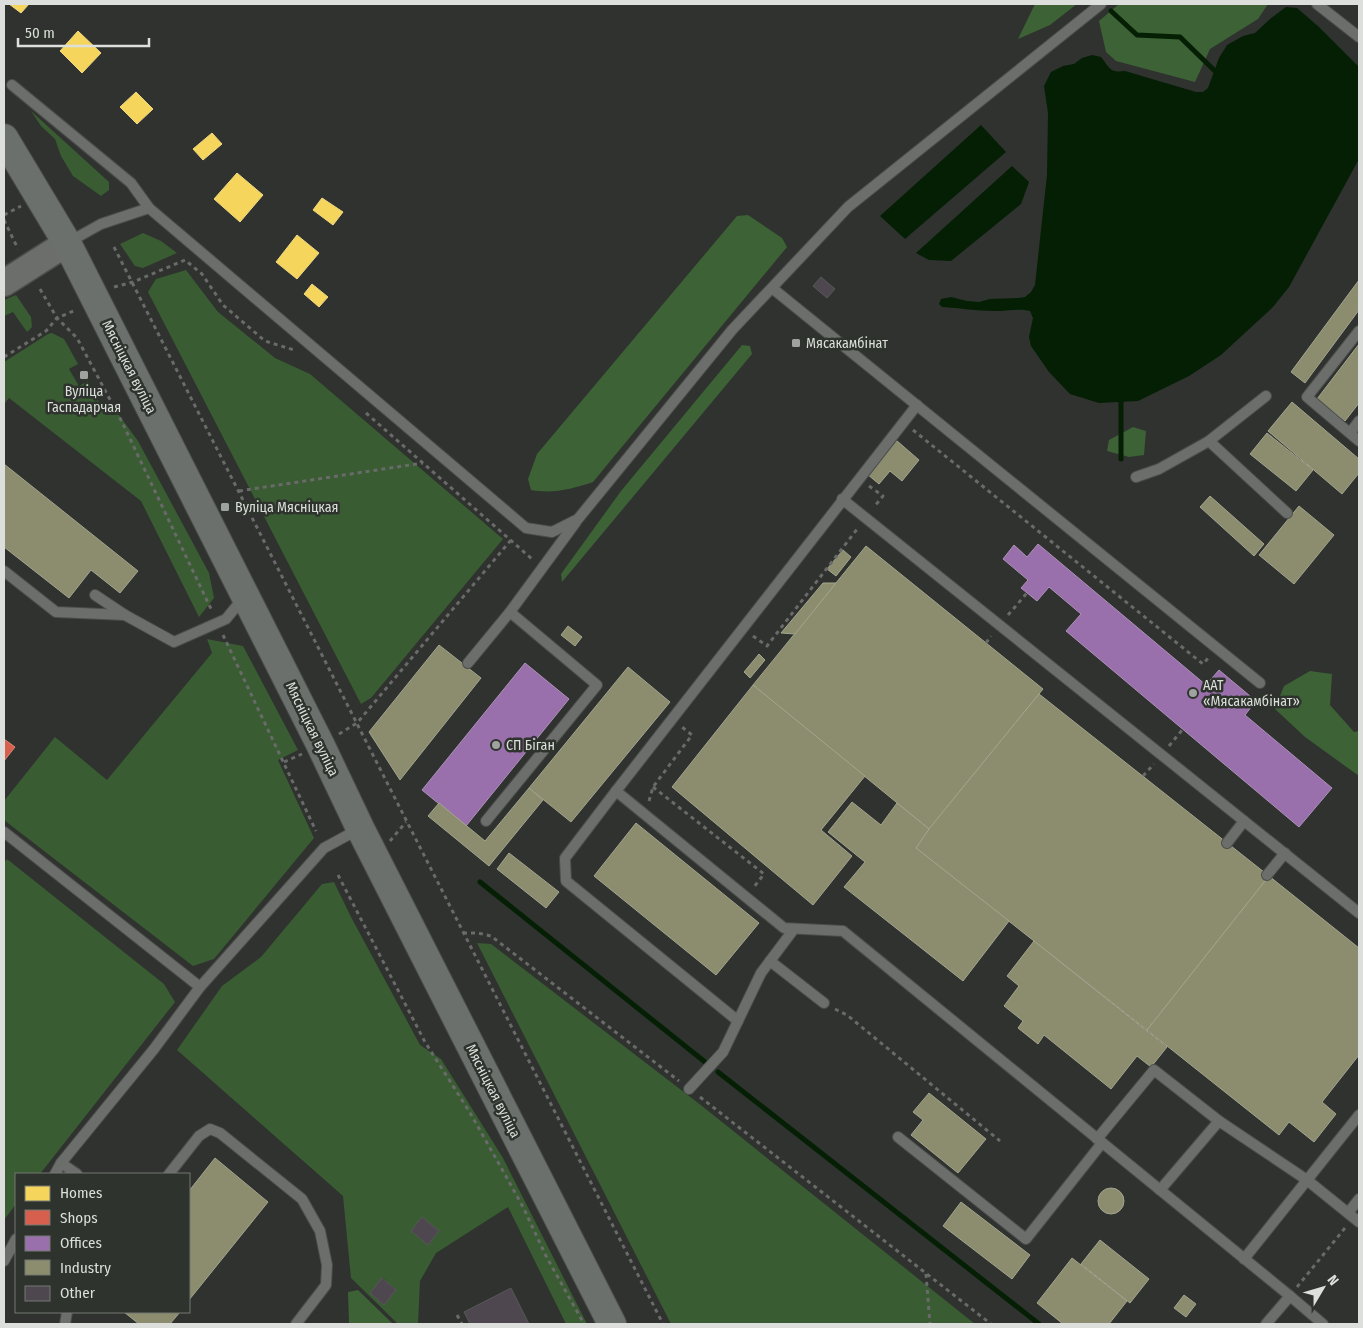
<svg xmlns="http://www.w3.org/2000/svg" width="1363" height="1328" viewBox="0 0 1363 1328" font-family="'Fira Sans Condensed',sans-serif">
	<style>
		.green { fill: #395c33; fill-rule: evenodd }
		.forest { fill: #3c6236 }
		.water { fill: #041f04 }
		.homes { fill: #f6d55c; stroke: #eed882 }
		.shops { fill: #d6604d; stroke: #d88678 }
		.offices { fill: #9970ab; stroke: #ad91b9 }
		.industry { fill: #8c8c6e; stroke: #a4a58f }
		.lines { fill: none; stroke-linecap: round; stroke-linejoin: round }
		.stream { stroke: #041f04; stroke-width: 5 }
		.building { fill: #4e4750; stroke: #585858 }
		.service-casing { stroke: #4b4d4b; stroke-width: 12 }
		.tertiary-casing { stroke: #4b4d4b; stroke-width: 29 }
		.secondary-casing { stroke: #4b4d4b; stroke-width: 30 }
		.path { stroke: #696a69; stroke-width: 3; stroke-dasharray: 4 4; stroke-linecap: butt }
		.service { stroke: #6c6e6c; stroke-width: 10 }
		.tertiary { stroke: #6c6e6c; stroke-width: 26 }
		.secondary { stroke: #6c706c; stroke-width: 28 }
		.poi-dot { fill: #9fa29e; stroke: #2e332d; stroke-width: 2 }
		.labels { text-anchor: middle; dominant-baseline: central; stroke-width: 5; stroke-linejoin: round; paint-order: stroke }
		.poi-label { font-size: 14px; fill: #dcdfdb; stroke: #2e332d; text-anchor: start }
		.street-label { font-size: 14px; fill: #dcdfdb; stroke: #2e332d }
	</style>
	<rect width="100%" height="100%" fill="#2f322e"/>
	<g class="green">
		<path d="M 31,111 L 109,182 L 109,190 L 101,196 L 73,176 L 61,156 L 55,139 L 41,126 Z"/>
		<path d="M 143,233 L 161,241 L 177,253 L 143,268 L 135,266 L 120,244 Z"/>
		<path d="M 186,270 L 218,312 L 275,358 L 310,374 L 503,539 L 371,698 L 361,704 L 148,292 L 156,279 Z"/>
		<path d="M 16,295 L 31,317 L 32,327 L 27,332 L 13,312 L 4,316 L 4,300 Z"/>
		<path d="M 52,333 L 64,339 L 78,364 L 69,369 L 79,386 L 88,381 L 106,415 L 119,415 L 138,441 L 209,573 L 214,598 L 199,617 L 141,501 L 9,398 L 4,404 L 4,362 L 48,334 Z"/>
		<path d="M 207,639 L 243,646 L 298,750 L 278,760 L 314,838 L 214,959 L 193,966 L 4,820 L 4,801 L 55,737 L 107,780 L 212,653 Z"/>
		<path d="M 7,859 L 164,984 L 175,1002 L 40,1174 L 16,1174 L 16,1204 L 4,1220 L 4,863 Z"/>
		<path d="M 334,882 L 351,917 L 420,1045 L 441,1059 L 503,1158 L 587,1324 L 566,1324 L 508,1207 L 436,1253 L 420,1281 L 418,1324 L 398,1324 L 351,1278 L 343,1196 L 177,1050 L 222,986 L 261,957 L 322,884 ZM 422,1217 L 439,1231 L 428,1245 L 411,1231 ZM 383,1278 L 396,1290 L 384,1305 L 370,1293 Z"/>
		<path d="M 477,943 L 491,944 L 702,1106 L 975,1324 L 671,1324 Z"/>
	</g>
	<g class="forest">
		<path d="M 1035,4 L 1077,4 L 1050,25 L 1018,39 Z"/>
		<path d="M 1119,4 L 1268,4 L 1258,19 L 1210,49 L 1195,82 L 1116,61 L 1106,52 L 1099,21 Z"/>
		<path d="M 748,215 L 782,238 L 787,247 L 593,482 C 572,489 553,494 531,490 L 528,479 L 537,454 L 737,216 Z"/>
		<path d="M 742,345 L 750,346 L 752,354 L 562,582 L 561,574 L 621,491 Z"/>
		<path d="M 1133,427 L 1146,431 L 1144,455 L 1129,457 L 1107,451 L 1109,440 Z"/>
		<path d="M 1310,671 L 1332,674 L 1330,705 L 1354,732 L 1359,731 L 1359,776 L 1305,737 L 1275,709 L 1284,686 Z"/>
		<path d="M 358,1290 L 393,1324 L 349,1324 L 348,1292 Z"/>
	</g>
	<g class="water">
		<path d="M 1286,7 L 1297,8 L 1319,27 L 1359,67 L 1359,159 L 1289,287 L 1273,307 L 1221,355 L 1189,376 L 1138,401 L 1099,403 L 1070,394 L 1049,372 L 1031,346 L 1029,337 L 1033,318 L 1030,311 C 1018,308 1007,311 994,311 C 977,311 960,308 942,307 L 939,304 L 941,299 L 951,297 L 967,301 L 979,302 L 990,299 L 1018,298 L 1025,297 L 1031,292 L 1035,285 L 1047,175 L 1048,113 L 1044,86 L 1051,72 L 1063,66 L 1074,64 L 1082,58 L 1092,55 L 1101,57 C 1110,68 1109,73 1125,71 L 1196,92 L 1203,92 L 1208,88 L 1219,58 L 1227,45 L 1243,36 L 1255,33 L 1270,19 Z"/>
		<path d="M 981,125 L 1006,152 L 905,239 L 880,216 Z"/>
		<path d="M 1012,166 L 1029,182 L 1021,204 L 951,261 L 929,260 L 916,253 Z"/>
	</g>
	<g class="homes">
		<path d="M 9,4 L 29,4 L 21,13 Z"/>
		<path d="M 78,31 L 101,53 L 82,73 L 60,51 Z"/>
		<path d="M 136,92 L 153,109 L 137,124 L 120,107 Z"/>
		<path d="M 212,133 L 222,144 L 203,160 L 193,149 Z"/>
		<path d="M 237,173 L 263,195 L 240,222 L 214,199 Z"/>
		<path d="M 322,198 L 343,212 L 333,225 L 313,210 Z"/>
		<path d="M 297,235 L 319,253 L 297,279 L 276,262 Z"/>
		<path d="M 312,284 L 328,297 L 319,307 L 304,294 Z"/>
	</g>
	<path class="shops" d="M 4,739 L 15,747 L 4,761 Z"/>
	<g class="offices">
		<path d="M 1038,544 L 1206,685 L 1219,670 L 1256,701 L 1245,715 L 1332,788 L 1299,827 L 1066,631 L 1081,614 L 1049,587 L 1037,601 L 1021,588 L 1028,580 L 1003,559 L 1014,545 L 1027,557 Z"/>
		<path d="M 525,663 L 569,699 L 466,826 L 422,790 Z"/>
	</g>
	<g class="industry">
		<path d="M 1359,280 L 1359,310 L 1305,383 L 1291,372 Z"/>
		<path d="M 1359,344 L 1359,403 L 1345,421 L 1317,399 Z"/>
		<path d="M 1292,402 L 1359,459 L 1359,473 L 1342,494 L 1268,431 Z"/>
		<path d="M 1267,433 L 1313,470 L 1296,491 L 1250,454 Z"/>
		<path d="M 896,440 L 919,460 L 902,481 L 890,471 L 879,484 L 867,474 Z"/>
		<path d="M 4,464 L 138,571 L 120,593 L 91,570 L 69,598 L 4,547 Z"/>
		<path d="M 1210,496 L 1264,544 L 1254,556 L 1200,507 Z"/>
		<path d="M 1299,506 L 1334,535 L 1294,584 L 1259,555 Z"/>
		<path d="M 866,546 L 1043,689 L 929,829 L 753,685 Z"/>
		<path d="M 843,550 L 851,557 L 836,576 L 827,569 Z"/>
		<path d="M 823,583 L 836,583 L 795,634 L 781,633 Z"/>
		<path d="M 568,626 L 582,637 L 575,646 L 561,635 Z"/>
		<path d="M 439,645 L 481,678 L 400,780 L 369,732 Z"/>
		<path d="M 759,654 L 765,660 L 750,678 L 744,672 Z"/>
		<path d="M 628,667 L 670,702 L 571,822 L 529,788 Z"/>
		<path d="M 753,685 L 865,776 L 821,830 L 852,856 L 813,905 L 672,787 Z"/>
		<path d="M 1039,694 L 1269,876 L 1147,1030 L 916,848 L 929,829 Z"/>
		<path d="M 529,788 L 543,800 L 489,866 L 428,816 L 439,803 L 485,841 Z"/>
		<path d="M 852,802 L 881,825 L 897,803 L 929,829 L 916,848 L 1009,921 L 963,981 L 844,887 L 865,862 L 828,832 Z"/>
		<path d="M 636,823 L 759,923 L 716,975 L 594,876 Z"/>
		<path d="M 509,853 L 559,892 L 546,908 L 497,869 Z"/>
		<path d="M 1269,876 L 1359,948 L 1359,1055 L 1322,1102 L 1336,1114 L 1314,1142 L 1289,1122 L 1279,1135 L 1147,1030 Z"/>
		<path d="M 1034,941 L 1167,1047 L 1151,1067 L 1137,1056 L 1111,1089 L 1044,1035 L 1038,1044 L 1018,1028 L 1023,1021 L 1004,1006 L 1019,986 L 1007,976 Z"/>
		<path d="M 929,1093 L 986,1139 L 958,1173 L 911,1135 L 923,1120 L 913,1112 Z"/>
		<path d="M 215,1158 L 268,1202 L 189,1300 L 189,1191 Z"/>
		<circle cx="1111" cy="1201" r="13"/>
		<path d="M 961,1202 L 1030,1255 L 1012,1279 L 943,1226 Z"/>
		<path d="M 1100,1240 L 1149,1279 L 1130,1303 L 1081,1264 Z"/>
		<path d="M 1072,1258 L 1127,1301 L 1109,1324 L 1063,1324 L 1037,1303 Z"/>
		<path d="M 1184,1295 L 1196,1304 L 1186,1317 L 1174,1308 Z"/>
		<path d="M 124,1312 L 180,1312 L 170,1324 L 139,1324 Z"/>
	</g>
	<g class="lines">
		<g class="stream">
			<path d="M 1111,11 L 1137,35 L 1180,37 L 1218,74"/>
			<path d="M 1121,459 L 1121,402"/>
			<path d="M 480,882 L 705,1062"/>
			<path d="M 718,1072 L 1039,1324"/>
		</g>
	</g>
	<g class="building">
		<path d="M 821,277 L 835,289 L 827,298 L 813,286 Z"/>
		<path d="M 422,1217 L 439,1231 L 428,1245 L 411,1231 Z"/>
		<path d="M 382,1278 L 396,1290 L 384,1305 L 370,1293 Z"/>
		<path d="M 511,1288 L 529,1324 L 470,1324 L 464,1312 Z"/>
	</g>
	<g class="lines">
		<g class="service-casing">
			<g id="service">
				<path d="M 1317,4 L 1359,37"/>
				<path d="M 12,85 L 131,183 L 149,208"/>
				<path d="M 67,243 L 101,224 L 149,208 L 526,528 L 552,532 L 578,519 L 732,330 L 848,207 L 1101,4"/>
				<path d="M 772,288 L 1260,683"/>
				<path d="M 1359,331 L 1307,397 L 1359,441"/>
				<path d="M 917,405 L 616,791 L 784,928 L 843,931 L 1290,1296"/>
				<path d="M 1350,433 L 1359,421"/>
				<path d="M 1209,441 L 1266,396"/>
				<path d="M 1136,477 L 1159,469 L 1209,441 L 1287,513"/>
				<path d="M 842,499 L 1359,913"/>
				<path d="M 4,571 L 56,612 L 125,615"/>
				<path d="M 95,595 L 125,615 L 174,642 L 226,619 L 244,597"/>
				<path d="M 468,663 L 510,612 L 576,522"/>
				<path d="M 616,791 L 565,858 L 566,881 L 738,1021"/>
				<path d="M 486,821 L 597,685 L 510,612"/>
				<path d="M 4,832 L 200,987"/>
				<path d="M 1227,843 L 1244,821"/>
				<path d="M 1267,875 L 1285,853"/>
				<path d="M 770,961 L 824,1003"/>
				<path d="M 689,1089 L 723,1052 L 761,973 L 794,929"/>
				<path d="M 1219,1121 L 1307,1180 L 1359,1222"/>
				<path d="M 898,1137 L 1026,1239 L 1102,1143"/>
				<path d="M 1097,1139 L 1154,1070 L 1219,1121 L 1160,1190"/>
				<path d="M 61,1163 L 77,1174"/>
				<path d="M 55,1174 L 61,1163 L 154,1049 L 200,987 L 324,848 L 359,829"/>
				<path d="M 169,1174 L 199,1136 L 210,1129 L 220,1133 L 302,1199 L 320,1231 L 327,1265 L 326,1285 L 296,1324"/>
				<path d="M 1348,1213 L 1359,1199"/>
				<path d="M 1244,1259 L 1359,1115"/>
				<path d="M 4,1261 L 16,1239"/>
				<path d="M 65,1324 L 67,1312"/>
				<path d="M 1266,1324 L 1290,1296 L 1323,1324"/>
			</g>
		</g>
		<g class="tertiary-casing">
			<path id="tertiary" d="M 4,283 L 67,243"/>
		</g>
		<g class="secondary-casing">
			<path id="secondary" d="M 4,138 L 67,243 L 320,744 L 360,828 L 612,1324"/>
		</g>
		<g class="path">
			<path d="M 4,215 L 21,206"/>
			<path d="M 4,220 L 18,249"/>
			<path d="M 114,247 L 663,1324"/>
			<path d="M 114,287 L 133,282 L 185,260 L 202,274 L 223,305 L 265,341 L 294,350"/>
			<path d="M 40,289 L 57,318 L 77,338 L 122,422 L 212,611"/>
			<path d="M 4,357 L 46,331 L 57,318 L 76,310"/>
			<path d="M 366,413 L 532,559"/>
			<path d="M 913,430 L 1203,664 L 1209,657"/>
			<path d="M 869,486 L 883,496 L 874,507"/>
			<path d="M 239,491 L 423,463"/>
			<path d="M 1008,615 L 1027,593"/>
			<path d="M 223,635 L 316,831"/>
			<path d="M 753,636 L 767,646 L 858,528"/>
			<path d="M 986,643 L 991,636"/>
			<path d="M 339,734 L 357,723 L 511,540"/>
			<path d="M 1169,746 L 1183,729"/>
			<path d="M 284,762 L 302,754"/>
			<path d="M 1143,776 L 1154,764"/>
			<path d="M 653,787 L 764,874 L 754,887"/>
			<path d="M 649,801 L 653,787 L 692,735 L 682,727"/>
			<path d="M 390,841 L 406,822"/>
			<path d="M 338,875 L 425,1042 L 469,1111 L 503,1171 L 523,1207 L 546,1256 L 584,1324"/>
			<path d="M 463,933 L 478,933 L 491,936 L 679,1081"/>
			<path d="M 835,1009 L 847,1015 L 1000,1141"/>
			<path d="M 700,1097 L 991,1324"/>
			<path d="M 926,1274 L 930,1324"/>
			<path d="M 1297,1287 L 1345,1228"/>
			<path d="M 457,1315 L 462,1324"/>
		</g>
		<use href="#service" class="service"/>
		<use href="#tertiary" class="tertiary"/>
		<use href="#secondary" class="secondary"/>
	</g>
	<g class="poi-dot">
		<rect x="791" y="338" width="10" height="10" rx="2.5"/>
		<rect x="79" y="370" width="10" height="10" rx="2.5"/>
		<rect x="220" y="502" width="10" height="10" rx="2.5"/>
		<circle cx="1193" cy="693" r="5"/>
		<circle cx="496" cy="745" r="5"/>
	</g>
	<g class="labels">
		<g class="poi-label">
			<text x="806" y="343">Мясакамбінат</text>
			<text x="84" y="391" text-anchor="middle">Вуліца<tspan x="84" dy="16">Гаспадарчая</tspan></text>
			<text x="235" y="507">Вуліца Мясніцкая</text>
			<text x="1203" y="685">ААТ<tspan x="1203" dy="16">«Мясакамбінат»</tspan></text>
			<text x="506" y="745">СП Біган</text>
		</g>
		<g class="street-label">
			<text transform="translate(129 367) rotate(63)">Мясніцкая вуліца</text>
			<text transform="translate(312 729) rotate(64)">Мясніцкая вуліца</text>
			<text transform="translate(493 1091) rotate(63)">Мясніцкая вуліца</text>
		</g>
	</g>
	<rect width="1363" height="1328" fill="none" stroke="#dcdfdb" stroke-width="10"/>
	<rect x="15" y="1173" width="175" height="140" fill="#2e332d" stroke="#747873"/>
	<rect x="25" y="1186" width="25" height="15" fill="#f6d55c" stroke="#747873"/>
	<text x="60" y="1198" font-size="15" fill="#dcdfdb">Homes</text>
	<rect x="25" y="1210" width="25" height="15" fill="#d6604d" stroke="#747873"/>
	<text x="60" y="1223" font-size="15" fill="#dcdfdb">Shops</text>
	<rect x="25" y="1236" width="25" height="15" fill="#9970ab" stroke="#747873"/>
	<text x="60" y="1248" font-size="15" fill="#dcdfdb">Offices</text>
	<rect x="25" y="1260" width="25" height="15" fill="#8c8c6e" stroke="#747873"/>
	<text x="60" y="1273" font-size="15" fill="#dcdfdb">Industry</text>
	<rect x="25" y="1286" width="25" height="15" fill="#4e4750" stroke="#747873"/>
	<text x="60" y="1298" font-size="15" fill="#dcdfdb">Other</text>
	<g transform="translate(1323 1288) rotate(52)" stroke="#2e332d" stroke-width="4" paint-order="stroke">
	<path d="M0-4L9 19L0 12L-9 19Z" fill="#dcdfdb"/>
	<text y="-8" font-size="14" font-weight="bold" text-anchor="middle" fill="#dcdfdb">N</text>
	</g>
	<path d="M18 38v8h131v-8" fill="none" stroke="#dcdfdb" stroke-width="2.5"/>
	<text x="25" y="38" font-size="15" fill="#dcdfdb" stroke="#2e332d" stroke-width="4" paint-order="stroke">50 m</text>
</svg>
